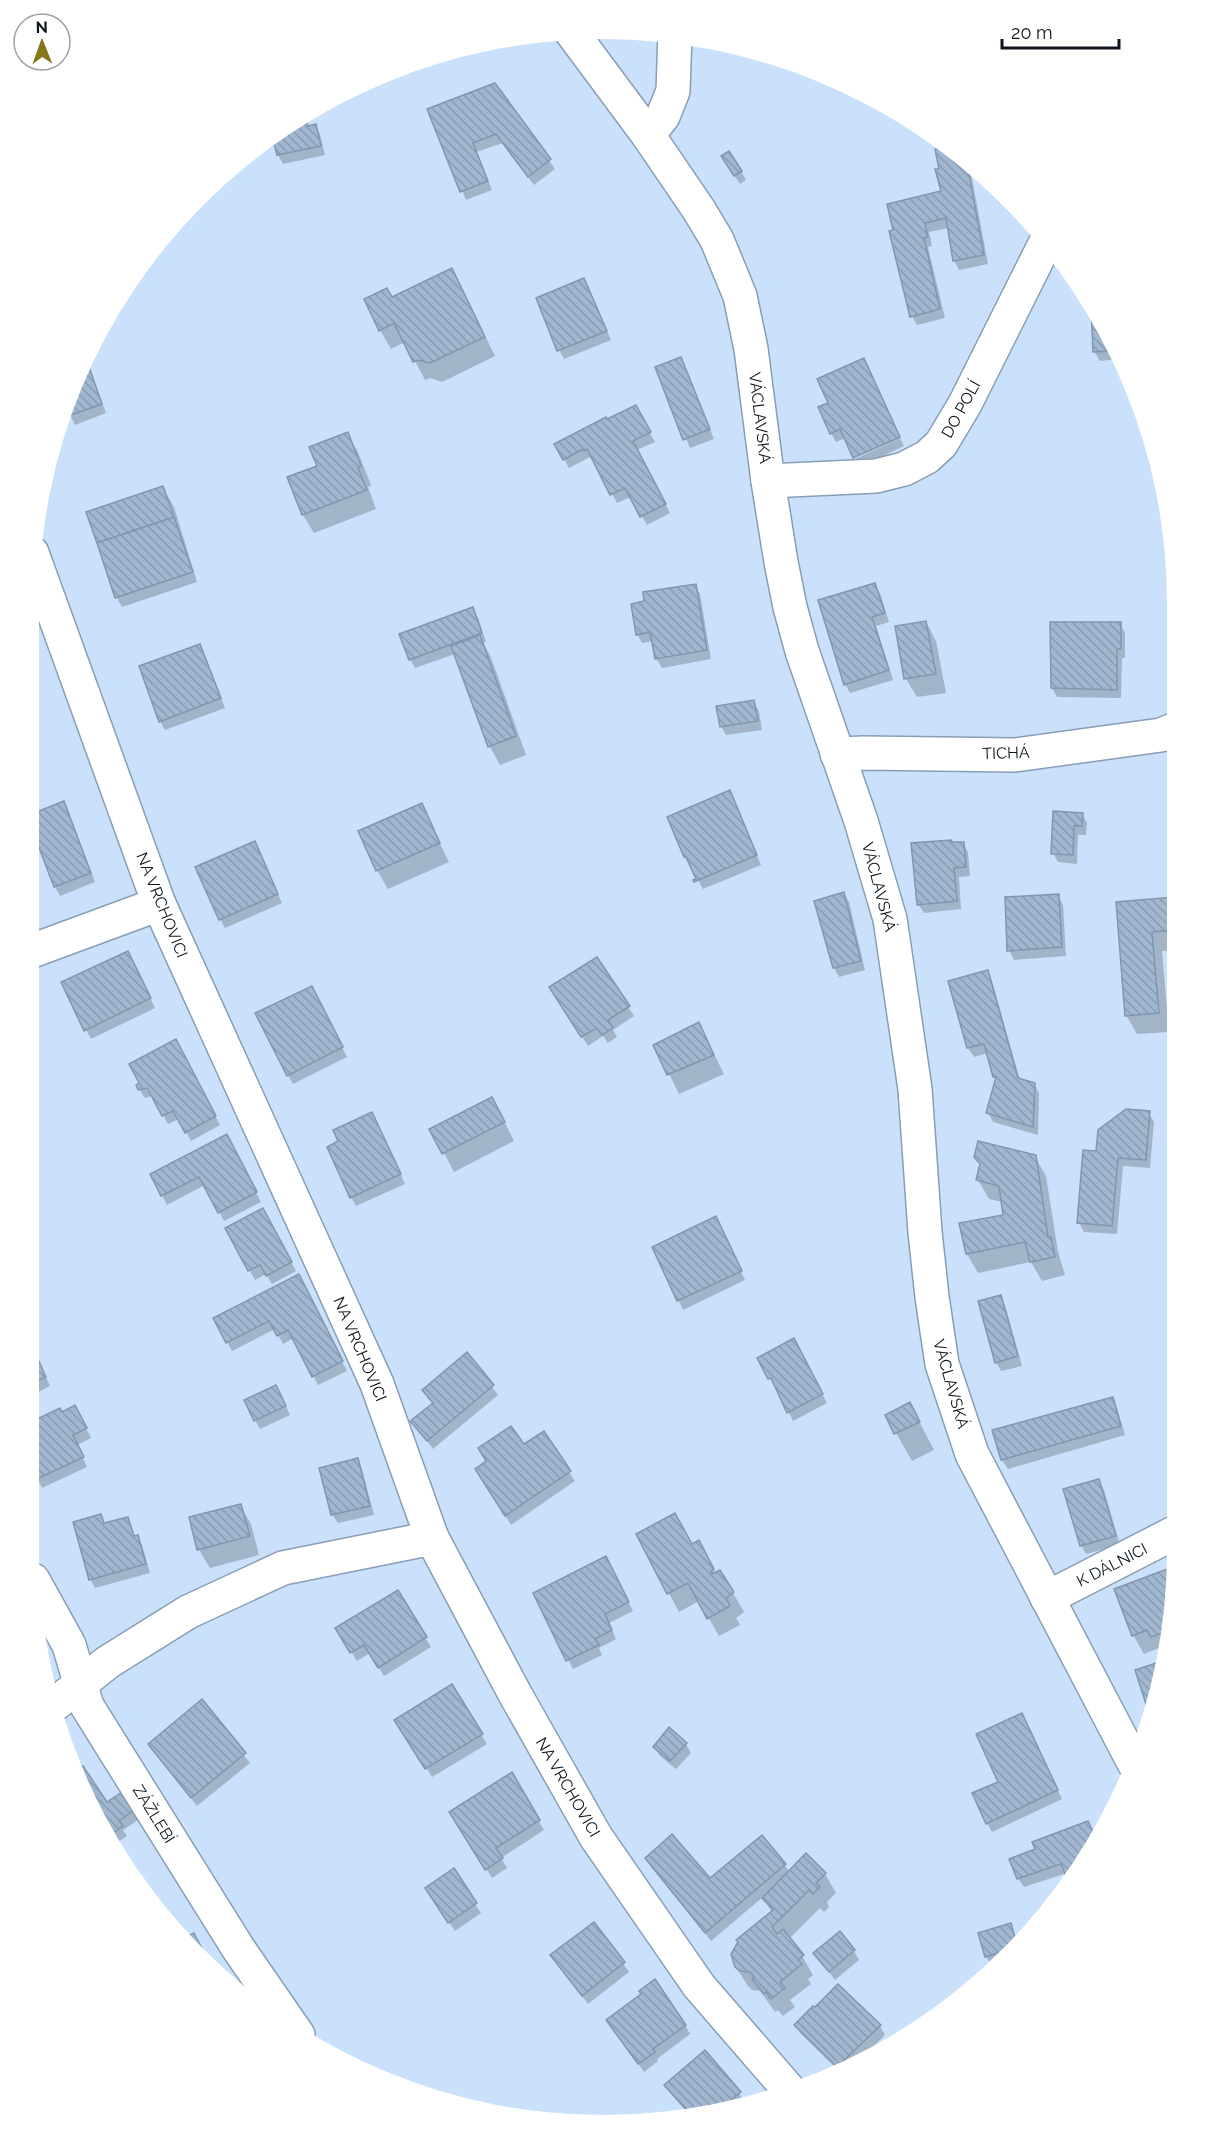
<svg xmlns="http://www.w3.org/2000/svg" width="1206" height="2154" viewBox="0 0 1206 2154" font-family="Raleway,sans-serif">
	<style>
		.shadow { fill: #0003 }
		.building { fill: url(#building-back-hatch); stroke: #8197b0; stroke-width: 1.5 }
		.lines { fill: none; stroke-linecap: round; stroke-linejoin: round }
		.minor-casing { stroke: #879eb6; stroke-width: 36 }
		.tertiary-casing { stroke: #879eb6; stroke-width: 36 }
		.minor { stroke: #fff; stroke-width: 33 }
		.tertiary { stroke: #fff; stroke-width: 33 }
		.labels { text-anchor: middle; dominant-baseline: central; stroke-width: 6; stroke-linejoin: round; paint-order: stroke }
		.street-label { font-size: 16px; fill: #0c141d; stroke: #fff }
	</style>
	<defs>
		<pattern id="building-back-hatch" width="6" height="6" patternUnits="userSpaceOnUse" patternTransform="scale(1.5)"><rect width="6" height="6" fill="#a0b7d0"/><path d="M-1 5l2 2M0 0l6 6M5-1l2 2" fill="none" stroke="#899cb2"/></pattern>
	</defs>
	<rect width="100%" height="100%" fill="#cae1fb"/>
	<g class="shadow">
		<path d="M 494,85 L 555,169 L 534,185 L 503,143 L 476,152 L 492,190 L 466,200 L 429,110 Z"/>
		<path d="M 304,118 L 309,127 L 315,125 L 320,134 L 325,155 L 283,164 L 278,155 L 273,135 L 279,134 L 278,132 L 297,120 Z"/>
		<path d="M 946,148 L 964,162 L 971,173 L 988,264 L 959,270 L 954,260 L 949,228 L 929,232 L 932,246 L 928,247 L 945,318 L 917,325 L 912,316 L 891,232 L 943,192 L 937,150 Z"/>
		<path d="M 728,166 L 741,171 L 746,180 L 740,184 Z"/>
		<path d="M 584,280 L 611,340 L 564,359 L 559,350 Z"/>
		<path d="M 462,289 L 495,356 L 442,382 L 430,378 L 425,380 L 405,342 L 391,349 L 380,330 L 392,299 Z"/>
		<path d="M 1093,309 L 1118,359 L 1100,361 L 1094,351 Z"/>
		<path d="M 681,359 L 714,439 L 690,448 L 657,368 Z"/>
		<path d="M 87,361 L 106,413 L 75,425 L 67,408 Z"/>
		<path d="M 830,403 L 845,438 L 836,442 L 831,433 Z"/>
		<path d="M 635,407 L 655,442 L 637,450 L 670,513 L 647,525 L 631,497 L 617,503 L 593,458 L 591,459 L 590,457 L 569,468 L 556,444 Z"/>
		<path d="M 347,434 L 358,452 L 371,485 L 368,487 L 376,509 L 314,533 L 303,515 L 289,478 L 319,467 Z"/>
		<path d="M 900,438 L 904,446 L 860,467 L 855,459 Z"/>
		<path d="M 163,488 L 174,507 L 197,582 L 122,607 L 117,598 L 88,513 Z"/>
		<path d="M 874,584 L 880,593 L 889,622 L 876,626 L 893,680 L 850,693 L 845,684 Z"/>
		<path d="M 695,585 L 700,594 L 711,659 L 662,668 L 656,658 L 653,641 L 642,643 L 637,634 Z"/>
		<path d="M 472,609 L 478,618 L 486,642 L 483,643 L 490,655 L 526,755 L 500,765 L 490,747 L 455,654 L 415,668 L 410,659 Z"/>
		<path d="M 926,622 L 936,641 L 946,693 L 917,697 L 906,679 L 897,627 Z"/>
		<path d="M 1120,624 L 1125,633 L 1125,658 L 1122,658 L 1121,698 L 1057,697 L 1052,688 Z"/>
		<path d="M 200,645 L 225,708 L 165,730 L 160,721 Z"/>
		<path d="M 753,702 L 759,711 L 762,730 L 726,735 L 721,726 Z"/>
		<path d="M 735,801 L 761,865 L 703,889 L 685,857 Z"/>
		<path d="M 421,805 L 449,862 L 388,889 L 377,870 Z"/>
		<path d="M 68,812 L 95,882 L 60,896 L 55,887 Z"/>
		<path d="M 1082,814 L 1087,823 L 1086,835 L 1078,835 L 1077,864 L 1058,862 L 1053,853 Z"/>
		<path d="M 963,843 L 968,852 L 970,876 L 959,877 L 961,909 L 924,913 L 918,904 Z"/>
		<path d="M 260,852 L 282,903 L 225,928 L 220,919 Z"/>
		<path d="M 843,893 L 849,902 L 865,970 L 839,977 L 834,968 Z"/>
		<path d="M 1058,896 L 1063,905 L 1066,956 L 1014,960 L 1009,950 Z"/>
		<path d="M 1174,899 L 1174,950 L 1162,951 L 1169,1032 L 1137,1034 L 1126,1015 L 1117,903 Z"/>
		<path d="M 596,959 L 634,1016 L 613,1030 L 617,1037 L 608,1043 L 603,1036 L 588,1046 L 556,997 Z"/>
		<path d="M 133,962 L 155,1008 L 91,1039 L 86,1030 Z"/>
		<path d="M 987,972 L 992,981 L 1020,1080 L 1034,1084 L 1039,1093 L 1038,1135 L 993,1122 L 988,1113 L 997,1080 L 988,1053 L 974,1057 L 968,1048 Z"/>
		<path d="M 317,997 L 347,1057 L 293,1084 L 288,1075 Z"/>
		<path d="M 699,1024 L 724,1074 L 679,1094 L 655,1045 Z"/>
		<path d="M 180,1050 L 220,1125 L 191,1141 L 179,1119 L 168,1124 L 153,1096 L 145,1098 L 139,1089 Z"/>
		<path d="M 1149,1113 L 1154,1122 L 1150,1168 L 1123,1166 L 1117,1234 L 1084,1232 L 1079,1223 L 1098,1153 Z"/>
		<path d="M 502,1117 L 514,1141 L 454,1172 L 444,1153 Z"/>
		<path d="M 377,1123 L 405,1184 L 356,1206 L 351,1197 Z"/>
		<path d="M 231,1145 L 261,1202 L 224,1221 L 205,1185 L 167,1205 L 152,1175 Z"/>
		<path d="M 1035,1157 L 1046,1176 L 1058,1252 L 1065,1275 L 1042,1281 L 1031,1262 L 978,1273 L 967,1254 L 961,1225 L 1005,1216 L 1003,1202 L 989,1199 L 978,1180 Z"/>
		<path d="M 262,1210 L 296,1271 L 272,1284 L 266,1274 L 255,1280 L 227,1228 Z"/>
		<path d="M 720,1227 L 745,1280 L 683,1310 L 654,1248 Z"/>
		<path d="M 303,1285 L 347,1371 L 318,1385 L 294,1338 L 283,1344 L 275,1329 L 232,1351 L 215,1319 Z"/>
		<path d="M 1000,1296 L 1005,1305 L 1022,1366 L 1001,1371 L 996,1362 Z"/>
		<path d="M 29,1340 L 50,1386 L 34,1394 L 35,1397 L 29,1400 Z"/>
		<path d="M 798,1349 L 827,1403 L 793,1421 L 776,1386 L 775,1387 L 770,1378 Z"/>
		<path d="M 467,1354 L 498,1395 L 433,1449 L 412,1421 L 433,1404 L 424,1390 Z"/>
		<path d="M 281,1396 L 290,1415 L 260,1429 L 255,1420 Z"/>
		<path d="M 1112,1399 L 1117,1408 L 1125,1435 L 1008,1469 L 1002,1460 L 994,1431 Z"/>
		<path d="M 910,1404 L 934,1450 L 912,1461 L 896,1433 Z"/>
		<path d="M 60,1410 L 62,1414 L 80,1416 L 91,1438 L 77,1445 L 87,1467 L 42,1488 L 29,1463 L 29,1425 Z"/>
		<path d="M 543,1433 L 575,1481 L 511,1525 L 482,1478 L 524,1446 Z"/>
		<path d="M 357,1460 L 362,1469 L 374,1515 L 338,1523 L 332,1514 Z"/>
		<path d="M 1099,1481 L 1104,1490 L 1120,1545 L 1086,1554 L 1081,1545 Z"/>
		<path d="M 240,1505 L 251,1524 L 259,1555 L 210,1568 L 199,1550 L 191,1518 Z"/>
		<path d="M 100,1516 L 106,1525 L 128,1519 L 135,1537 L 142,1545 L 150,1573 L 95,1588 L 90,1579 Z"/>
		<path d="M 638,1535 L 692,1545 L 709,1561 L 716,1574 L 733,1593 L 744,1612 L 736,1618 L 740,1625 L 719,1636 L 699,1601 L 679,1612 Z"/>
		<path d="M 610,1566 L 633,1611 L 609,1623 L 616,1639 L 599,1648 L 602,1655 L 573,1669 L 535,1594 Z"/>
		<path d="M 1169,1570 L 1176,1581 L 1176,1588 L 1163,1655 L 1159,1648 L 1144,1654 L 1133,1635 Z"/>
		<path d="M 397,1592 L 431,1647 L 384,1676 L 370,1653 L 357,1661 L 337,1629 Z"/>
		<path d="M 1161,1663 L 1152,1711 L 1148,1704 Z"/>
		<path d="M 451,1686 L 487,1744 L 432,1777 L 402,1729 Z"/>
		<path d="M 202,1701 L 250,1763 L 197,1806 L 150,1744 Z"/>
		<path d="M 1027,1724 L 1062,1799 L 992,1832 L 987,1823 L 1000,1783 Z"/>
		<path d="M 686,1744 L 691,1753 L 676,1769 L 660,1756 L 654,1747 Z"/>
		<path d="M 78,1771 L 106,1804 L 133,1811 L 138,1820 L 123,1830 L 127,1836 L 116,1843 Z"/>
		<path d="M 512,1774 L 544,1830 L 501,1858 L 507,1868 L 492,1878 L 456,1822 Z"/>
		<path d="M 1097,1842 L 1069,1877 L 1067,1873 L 1024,1887 L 1018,1878 Z"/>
		<path d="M 647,1858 L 710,1880 L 785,1865 L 789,1872 L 825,1874 L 836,1893 L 827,1902 L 829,1907 L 824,1912 L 820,1908 L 789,1939 L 802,1956 L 813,1975 L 808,1979 L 811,1984 L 790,2000 L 795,2007 L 783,2016 L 778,2010 L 775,2012 L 760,1991 L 752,1990 L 748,1986 L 736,1967 L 772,1912 L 763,1897 L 711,1941 Z"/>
		<path d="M 453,1870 L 481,1913 L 455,1931 L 432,1897 Z"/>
		<path d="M 594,1924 L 629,1972 L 588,2004 L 558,1964 Z"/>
		<path d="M 1010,1925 L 1017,1940 L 997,1964 L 992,1966 L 986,1957 L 980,1934 Z"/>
		<path d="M 854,1951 L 859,1960 L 835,1980 L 815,1953 Z"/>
		<path d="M 685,2025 L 690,2034 L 657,2059 L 658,2061 L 644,2072 L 614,2029 Z"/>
		<path d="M 796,2025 L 880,2026 L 885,2035 L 862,2058 L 839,2071 L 801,2034 Z"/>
		<path d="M 666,2085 L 739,2093 L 743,2100 L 688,2113 Z"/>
	</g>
	<g class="building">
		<path d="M 495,83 L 551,159 L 528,177 L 496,134 L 473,143 L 488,181 L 460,192 L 427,109 Z"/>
		<path d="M 305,117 L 308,126 L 316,124 L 321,146 L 277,155 L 272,136 Z"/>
		<path d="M 944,147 L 962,160 L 962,163 L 967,164 L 984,255 L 953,261 L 946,218 L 925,223 L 928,237 L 924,238 L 940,309 L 910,317 L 889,231 L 893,230 L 887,204 L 941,191 L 935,169 L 939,169 L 935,149 Z"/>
		<path d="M 729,151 L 742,171 L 734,176 L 721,156 Z"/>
		<path d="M 452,268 L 485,337 L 430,363 L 418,360 L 413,362 L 394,323 L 379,331 L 364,299 L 387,288 L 392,297 Z"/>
		<path d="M 584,278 L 607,331 L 557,351 L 536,298 Z"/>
		<path d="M 1091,305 L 1114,351 L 1093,352 Z"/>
		<path d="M 681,357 L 710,429 L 683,440 L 655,367 Z"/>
		<path d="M 864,358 L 900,437 L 853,458 L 840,429 L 830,434 L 818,407 L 828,403 L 817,379 Z"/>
		<path d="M 87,361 L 102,404 L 68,416 L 66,410 Z"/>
		<path d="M 636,405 L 651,432 L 633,441 L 666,504 L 640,517 L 625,488 L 610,495 L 587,449 L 585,451 L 583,449 L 563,460 L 554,444 L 606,417 L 607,419 Z"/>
		<path d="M 348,432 L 361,466 L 358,468 L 367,490 L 302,515 L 287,477 L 317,466 L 309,447 Z"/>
		<path d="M 163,486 L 174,517 L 97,543 L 86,512 Z"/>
		<path d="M 174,517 L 193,572 L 115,598 L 97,543 Z"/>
		<path d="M 875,583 L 885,613 L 872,617 L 889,670 L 844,685 L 818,600 Z"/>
		<path d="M 696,584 L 707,650 L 655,659 L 650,632 L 636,635 L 631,604 L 644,601 L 643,592 Z"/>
		<path d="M 473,607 L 482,633 L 409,660 L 399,634 Z"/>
		<path d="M 926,621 L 936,674 L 904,679 L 895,626 Z"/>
		<path d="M 1050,622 L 1121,622 L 1121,649 L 1117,649 L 1117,690 L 1051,688 Z"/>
		<path d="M 480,635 L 516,736 L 488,747 L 451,646 Z"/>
		<path d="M 200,644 L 221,698 L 159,722 L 139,666 Z"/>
		<path d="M 754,700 L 758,721 L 720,727 L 716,706 Z"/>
		<path d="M 730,790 L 757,855 L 694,882 L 693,880 L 696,879 L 686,857 L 684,857 L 667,817 Z"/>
		<path d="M 64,801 L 91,873 L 54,887 L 29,821 L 29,815 Z"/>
		<path d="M 422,803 L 440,843 L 376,871 L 358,831 Z"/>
		<path d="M 1053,811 L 1083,813 L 1082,826 L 1074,826 L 1073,855 L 1051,854 Z"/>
		<path d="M 951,840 L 952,842 L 964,842 L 966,867 L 954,868 L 957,901 L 917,905 L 911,843 Z"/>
		<path d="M 255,841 L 278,894 L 219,920 L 195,867 Z"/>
		<path d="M 844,892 L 861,961 L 833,968 L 814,901 Z"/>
		<path d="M 1059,894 L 1062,947 L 1007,951 L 1005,897 Z"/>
		<path d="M 1174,897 L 1174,930 L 1152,932 L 1159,1013 L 1125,1016 L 1116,902 Z"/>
		<path d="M 128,951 L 151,998 L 84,1031 L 61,982 Z"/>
		<path d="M 597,957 L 630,1006 L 608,1020 L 613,1028 L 602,1035 L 597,1028 L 581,1037 L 549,987 Z"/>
		<path d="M 988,970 L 1018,1078 L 1035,1083 L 1033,1127 L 986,1113 L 996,1077 L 993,1077 L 984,1044 L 967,1048 L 948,981 Z"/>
		<path d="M 312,986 L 343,1047 L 287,1076 L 255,1013 Z"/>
		<path d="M 699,1022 L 714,1055 L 667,1075 L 653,1045 Z"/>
		<path d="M 176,1039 L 216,1116 L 185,1133 L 173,1111 L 162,1116 L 147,1088 L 138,1090 L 136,1085 L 139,1083 L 129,1064 Z"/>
		<path d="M 492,1097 L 505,1122 L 442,1154 L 429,1129 Z"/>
		<path d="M 1126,1109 L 1150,1111 L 1146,1160 L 1118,1158 L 1112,1226 L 1077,1223 L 1083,1150 L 1096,1151 L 1098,1130 Z"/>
		<path d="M 372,1112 L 401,1174 L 350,1198 L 327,1147 L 338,1141 L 333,1130 Z"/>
		<path d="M 227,1134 L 257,1192 L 218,1213 L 199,1177 L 161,1196 L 150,1174 Z"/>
		<path d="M 978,1141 L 1036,1155 L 1048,1237 L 1051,1237 L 1055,1257 L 1030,1262 L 1025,1242 L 966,1254 L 959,1223 L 1003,1215 L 999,1186 L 976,1180 L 980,1164 L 974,1157 Z"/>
		<path d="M 263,1208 L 292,1262 L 266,1276 L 260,1265 L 248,1271 L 225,1228 Z"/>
		<path d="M 716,1216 L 742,1271 L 677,1301 L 652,1247 Z"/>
		<path d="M 299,1274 L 343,1361 L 312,1377 L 288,1330 L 277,1336 L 269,1321 L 226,1343 L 213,1318 Z"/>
		<path d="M 1001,1295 L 1018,1356 L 995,1363 L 978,1301 Z"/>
		<path d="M 794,1338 L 823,1394 L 787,1413 L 771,1378 L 768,1379 L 757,1358 Z"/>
		<path d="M 29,1339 L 46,1377 L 30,1384 L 31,1387 L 29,1389 Z"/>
		<path d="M 467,1352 L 494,1385 L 427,1441 L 410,1421 L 433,1403 L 422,1390 Z"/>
		<path d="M 276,1385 L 286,1406 L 254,1421 L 244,1400 Z"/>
		<path d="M 1113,1397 L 1121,1426 L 1001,1460 L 992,1430 Z"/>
		<path d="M 910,1402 L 920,1422 L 894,1434 L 885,1415 Z"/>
		<path d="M 75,1405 L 87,1428 L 73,1435 L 84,1457 L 35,1480 L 29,1467 L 29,1423 L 60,1408 L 62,1412 Z"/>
		<path d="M 511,1426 L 524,1444 L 544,1431 L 571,1471 L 505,1516 L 475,1469 L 486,1461 L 478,1448 Z"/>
		<path d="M 358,1458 L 370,1506 L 331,1515 L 319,1468 Z"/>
		<path d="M 1099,1479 L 1116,1536 L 1080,1546 L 1063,1489 Z"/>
		<path d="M 241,1504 L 250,1536 L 197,1550 L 189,1517 Z"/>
		<path d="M 675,1513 L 692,1544 L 699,1540 L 714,1569 L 711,1571 L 712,1574 L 720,1570 L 734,1592 L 726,1598 L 730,1606 L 707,1619 L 688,1583 L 667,1594 L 636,1534 Z"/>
		<path d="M 101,1514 L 104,1523 L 128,1517 L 134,1536 L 138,1535 L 146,1564 L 89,1580 L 73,1522 Z"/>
		<path d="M 606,1556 L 629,1602 L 605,1614 L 612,1630 L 595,1639 L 599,1645 L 566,1661 L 533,1593 Z"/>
		<path d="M 1170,1568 L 1176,1588 L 1168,1631 L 1151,1637 L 1147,1630 L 1132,1636 L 1114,1589 Z"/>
		<path d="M 398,1590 L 427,1637 L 378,1668 L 364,1645 L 350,1653 L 335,1628 Z"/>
		<path d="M 1162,1661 L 1154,1702 L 1146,1704 L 1135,1670 Z"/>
		<path d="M 452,1684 L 483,1734 L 425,1769 L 394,1720 Z"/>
		<path d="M 202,1699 L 246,1753 L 191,1798 L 148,1744 Z"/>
		<path d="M 1022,1713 L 1058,1790 L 986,1824 L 972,1793 L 998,1782 L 976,1734 Z"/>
		<path d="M 669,1727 L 687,1743 L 670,1761 L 653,1747 Z"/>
		<path d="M 83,1766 L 107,1802 L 122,1792 L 134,1810 L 119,1821 L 123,1826 L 112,1834 L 77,1770 Z"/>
		<path d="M 512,1772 L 540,1820 L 496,1848 L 503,1858 L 485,1870 L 449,1812 Z"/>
		<path d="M 1088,1821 L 1098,1842 L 1067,1879 L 1061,1864 L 1017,1879 L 1009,1859 L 1035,1849 L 1032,1842 Z"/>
		<path d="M 672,1834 L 710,1878 L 762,1835 L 786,1864 L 705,1933 L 645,1858 Z"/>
		<path d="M 806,1853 L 826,1873 L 816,1883 L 820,1887 L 813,1894 L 809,1890 L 772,1927 L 777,1934 L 783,1929 L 804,1955 L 798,1960 L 802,1964 L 780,1982 L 785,1988 L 771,1999 L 766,1992 L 764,1994 L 752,1979 L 754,1977 L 750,1972 L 740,1971 L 735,1967 L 731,1954 L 738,1942 L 736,1940 L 773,1910 L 762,1898 Z"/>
		<path d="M 454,1868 L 477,1903 L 448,1923 L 425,1888 Z"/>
		<path d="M 594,1922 L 625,1962 L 582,1996 L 550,1955 Z"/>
		<path d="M 1011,1923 L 1016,1941 L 1008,1950 L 985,1957 L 978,1933 Z"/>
		<path d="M 840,1931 L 855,1950 L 829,1972 L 813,1953 Z"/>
		<path d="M 194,1933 L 206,1956 L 186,1937 Z"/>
		<path d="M 655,1979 L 686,2025 L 653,2049 L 655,2052 L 638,2064 L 606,2020 L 641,1994 L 639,1991 Z"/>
		<path d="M 235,1983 L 248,1984 L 251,1998 Z"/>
		<path d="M 838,1984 L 881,2025 L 837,2067 L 794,2025 L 813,2006 L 815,2007 Z"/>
		<path d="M 705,2050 L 741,2092 L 726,2104 L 689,2113 L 664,2085 Z"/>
	</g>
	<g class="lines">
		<g class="minor-casing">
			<g id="minor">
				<path d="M 648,135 L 663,116 L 673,91 L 675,33"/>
				<path d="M 768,481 L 876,476 L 904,469 L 927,457 L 941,444 L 965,404 L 1046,242"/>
				<path d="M 32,553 L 159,904 L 377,1384 L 432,1538 L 515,1694 L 596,1837 L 699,1986 L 789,2090"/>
				<path d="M 837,754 L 864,753 L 1015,755 L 1161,735 L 1173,730"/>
				<path d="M 29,952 L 159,904"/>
				<path d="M 33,1580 L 69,1645 L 87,1706 L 238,1948 L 298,2035"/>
				<path d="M 1047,1598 L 1176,1532"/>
				<path d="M 54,1705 L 108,1662 L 188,1612 L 283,1568 L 432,1538"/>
			</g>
		</g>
		<g class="tertiary-casing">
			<path id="tertiary" d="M 570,30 L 648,135 L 699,210 L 717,240 L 740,296 L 751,349 L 768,481 L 781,562 L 790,607 L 802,651 L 861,821 L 890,919 L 915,1089 L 925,1232 L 932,1297 L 942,1364 L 972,1454 L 1134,1763"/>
		</g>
		<use href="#minor" class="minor"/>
		<use href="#tertiary" class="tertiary"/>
	</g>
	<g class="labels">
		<g class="street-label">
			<text transform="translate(961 409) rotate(-61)">DO POLÍ</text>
			<text transform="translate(760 418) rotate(83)">VÁCLAVSKÁ</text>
			<text transform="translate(1006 753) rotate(-2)">TICHÁ</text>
			<text transform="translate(879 887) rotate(75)">VÁCLAVSKÁ</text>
			<text transform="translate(162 905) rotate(68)">NA VRCHOVICI</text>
			<text transform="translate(360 1349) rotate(67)">NA VRCHOVICI</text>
			<text transform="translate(951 1384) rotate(74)">VÁCLAVSKÁ</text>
			<text transform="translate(1112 1565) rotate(-27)">K DÁLNICI</text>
			<text transform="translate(568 1787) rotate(60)">NA VRCHOVICI</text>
			<text transform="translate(154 1814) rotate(58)">ZÁŽLEBÍ</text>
		</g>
	</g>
	<path d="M0 0H1206V2154H0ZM603 39H603A564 564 0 0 1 1167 603V1551A564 564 0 0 1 603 2115H603A564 564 0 0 1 39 1551V603A564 564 0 0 1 603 39Z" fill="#fff" fill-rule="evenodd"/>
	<g transform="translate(42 42) rotate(359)"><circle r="28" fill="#ffffff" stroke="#9ea1a5" stroke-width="1.5"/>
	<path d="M0-4.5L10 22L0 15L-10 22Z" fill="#85771a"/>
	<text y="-9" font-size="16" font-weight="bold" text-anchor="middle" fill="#0c141d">N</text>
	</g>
	<path d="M1002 39v9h117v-9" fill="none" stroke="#0c141d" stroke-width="3"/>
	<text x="1011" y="39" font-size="18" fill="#0c141d" stroke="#ffffff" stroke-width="4.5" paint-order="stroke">20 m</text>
</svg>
